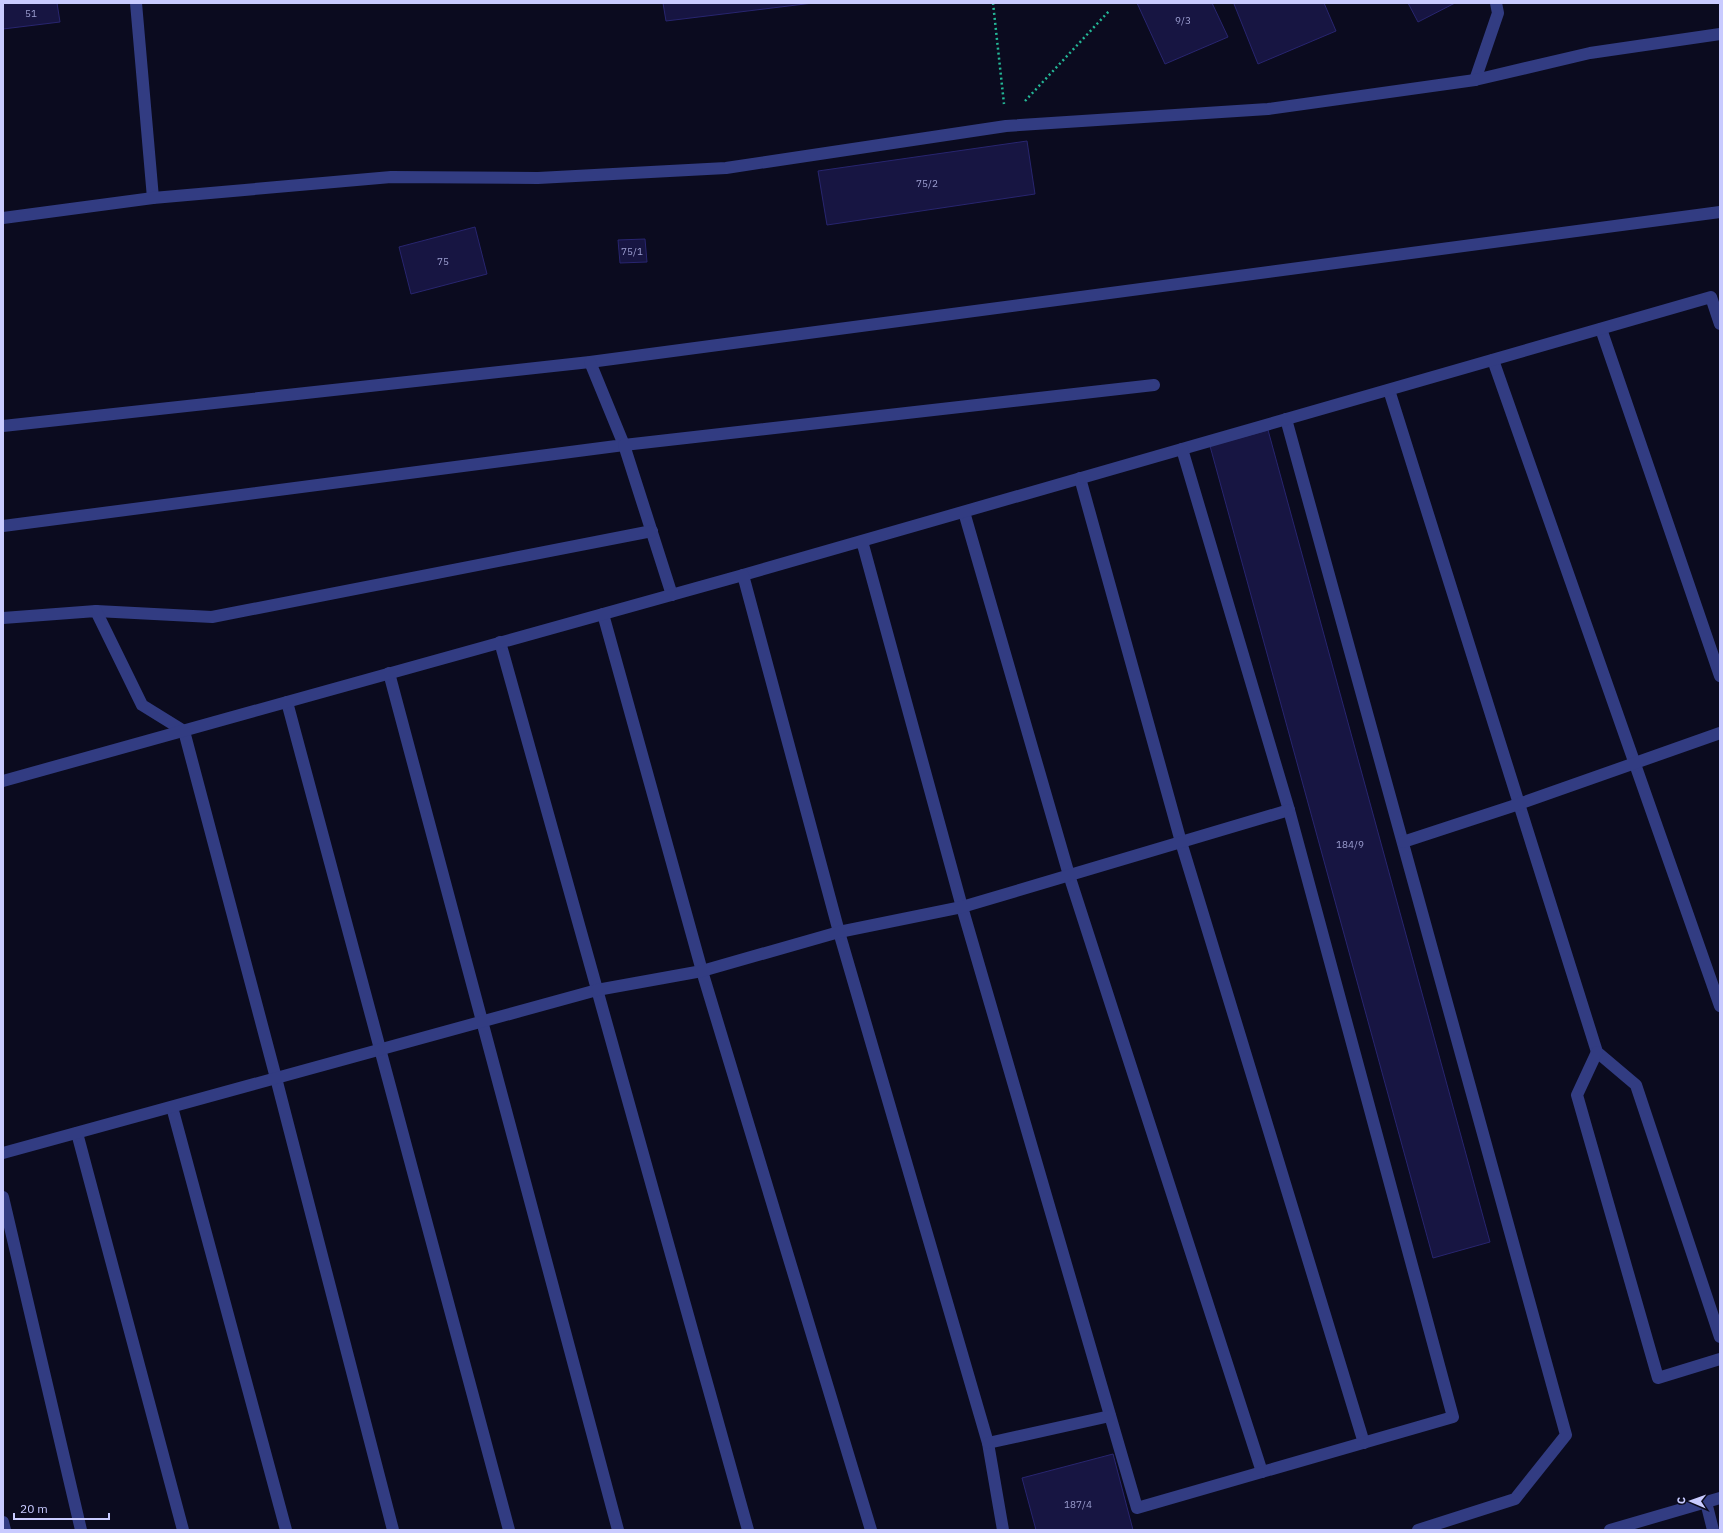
<svg xmlns="http://www.w3.org/2000/svg" width="1723" height="1533" viewBox="0 0 1723 1533" font-family="'IBM Plex Sans',sans-serif">
	<style>
		.building { fill: #171542; stroke: #28256f }
		.lines { fill: none; stroke-linecap: round; stroke-linejoin: round }
		.path { stroke: #24b897; stroke-width: 2.5; stroke-dasharray: 2 3; stroke-linecap: butt }
		.minor { stroke: #323c82; stroke-width: 12 }
		.labels { text-anchor: middle; dominant-baseline: central; stroke-width: 3.5; stroke-linejoin: round; paint-order: stroke }
		.number-label { font-size: 10px; fill: #9c9ed0 }
	</style>
	<rect width="100%" height="100%" fill="#0b0b1f"/>
	<g class="building">
		<path d="M 3,3 L 57,3 L 60,22 L 3,29 Z"/>
		<path d="M 663,3 L 813,3 L 666,21 Z"/>
		<path d="M 1137,3 L 1212,3 L 1228,37 L 1165,64 Z"/>
		<path d="M 1237,3 L 1324,3 L 1336,31 L 1258,64 L 1234,4 Z"/>
		<path d="M 1408,3 L 1455,3 L 1418,22 Z"/>
		<path d="M 1027,141 L 1035,194 L 827,225 L 818,171 Z"/>
		<path d="M 475,227 L 487,274 L 411,294 L 399,247 Z"/>
		<path d="M 645,239 L 647,262 L 620,263 L 618,240 Z"/>
		<path d="M 1268,430 L 1490,1242 L 1433,1258 L 1210,446 Z"/>
		<path d="M 1113,1454 L 1133,1530 L 1036,1530 L 1022,1478 Z"/>
	</g>
	<g class="lines">
		<g class="path">
			<path d="M 993,3 L 1004,104"/>
			<path d="M 1025,101 L 1110,10"/>
		</g>
		<g class="minor">
			<path d="M 136,3 L 153,198"/>
			<path d="M 1475,80 L 1498,13 L 1496,3"/>
			<path d="M 3,218 L 153,198 L 391,177 L 538,178 L 726,168 L 1006,126 L 1268,109 L 1475,80 L 1590,53 L 1720,34"/>
			<path d="M 1601,329 L 1720,676"/>
			<path d="M 1493,360 L 1720,1006"/>
			<path d="M 1389,390 L 1597,1052 L 1636,1085 L 1720,1337"/>
			<path d="M 1286,419 L 1566,1435 L 1515,1499 L 1418,1530"/>
			<path d="M 3,426 L 590,362 L 1720,212"/>
			<path d="M 1182,449 L 1711,297 L 1720,324"/>
			<path d="M 1080,478 L 1181,842 L 1364,1443"/>
			<path d="M 964,512 L 1069,875 L 1262,1472"/>
			<path d="M 3,526 L 624,445 L 590,362"/>
			<path d="M 743,575 L 1182,449 L 1289,810 L 1453,1417 L 1137,1508 L 962,907 L 862,541"/>
			<path d="M 672,595 L 624,445 L 1154,385"/>
			<path d="M 96,611 L 212,617 L 652,531"/>
			<path d="M 603,614 L 702,971 L 871,1530"/>
			<path d="M 3,618 L 96,611 L 142,705 L 184,731 L 276,1078 L 393,1530"/>
			<path d="M 500,642 L 748,1530"/>
			<path d="M 389,673 L 618,1530"/>
			<path d="M 287,702 L 509,1530"/>
			<path d="M 3,781 L 743,575 L 839,932 L 988,1443 L 1003,1530"/>
			<path d="M 1403,842 L 1519,804 L 1720,733"/>
			<path d="M 1597,1052 L 1577,1095 L 1658,1378 L 1720,1359"/>
			<path d="M 172,1107 L 286,1530"/>
			<path d="M 77,1133 L 183,1530"/>
			<path d="M 3,1153 L 597,990 L 702,971 L 839,932 L 962,907 L 1289,810"/>
			<path d="M 3,1197 L 81,1530"/>
			<path d="M 988,1443 L 1110,1416"/>
			<path d="M 1706,1502 L 1713,1530"/>
			<path d="M 3,1522 L 5,1530"/>
			<path d="M 1610,1530 L 1720,1498"/>
		</g>
	</g>
	<g class="labels">
		<g class="number-label">
			<text x="31" y="13">51</text>
			<text x="1183" y="20">9/3</text>
			<text x="927" y="183">75/2</text>
			<text x="632" y="251">75/1</text>
			<text x="443" y="261">75</text>
			<text x="1350" y="844">184/9</text>
			<text x="1078" y="1504">187/4</text>
		</g>
	</g>
	<rect width="1723" height="1533" fill="none" stroke="#c9cbff" stroke-width="8"/>
	<g transform="translate(1691 1501) rotate(272)" stroke="#0b0b1f" stroke-width="3" paint-order="stroke">
	<path d="M0-3L7 15L0 10L-7 15Z" fill="#c9cbff"/>
	<text y="-6" font-size="11" font-weight="bold" text-anchor="middle" fill="#c9cbff">С</text>
	</g>
	<path d="M14 1513v6h95v-6" fill="none" stroke="#c9cbff" stroke-width="2"/>
	<text x="20" y="1513" font-size="12" fill="#c9cbff" stroke="#0b0b1f" stroke-width="3" paint-order="stroke">20 m</text>
</svg>
